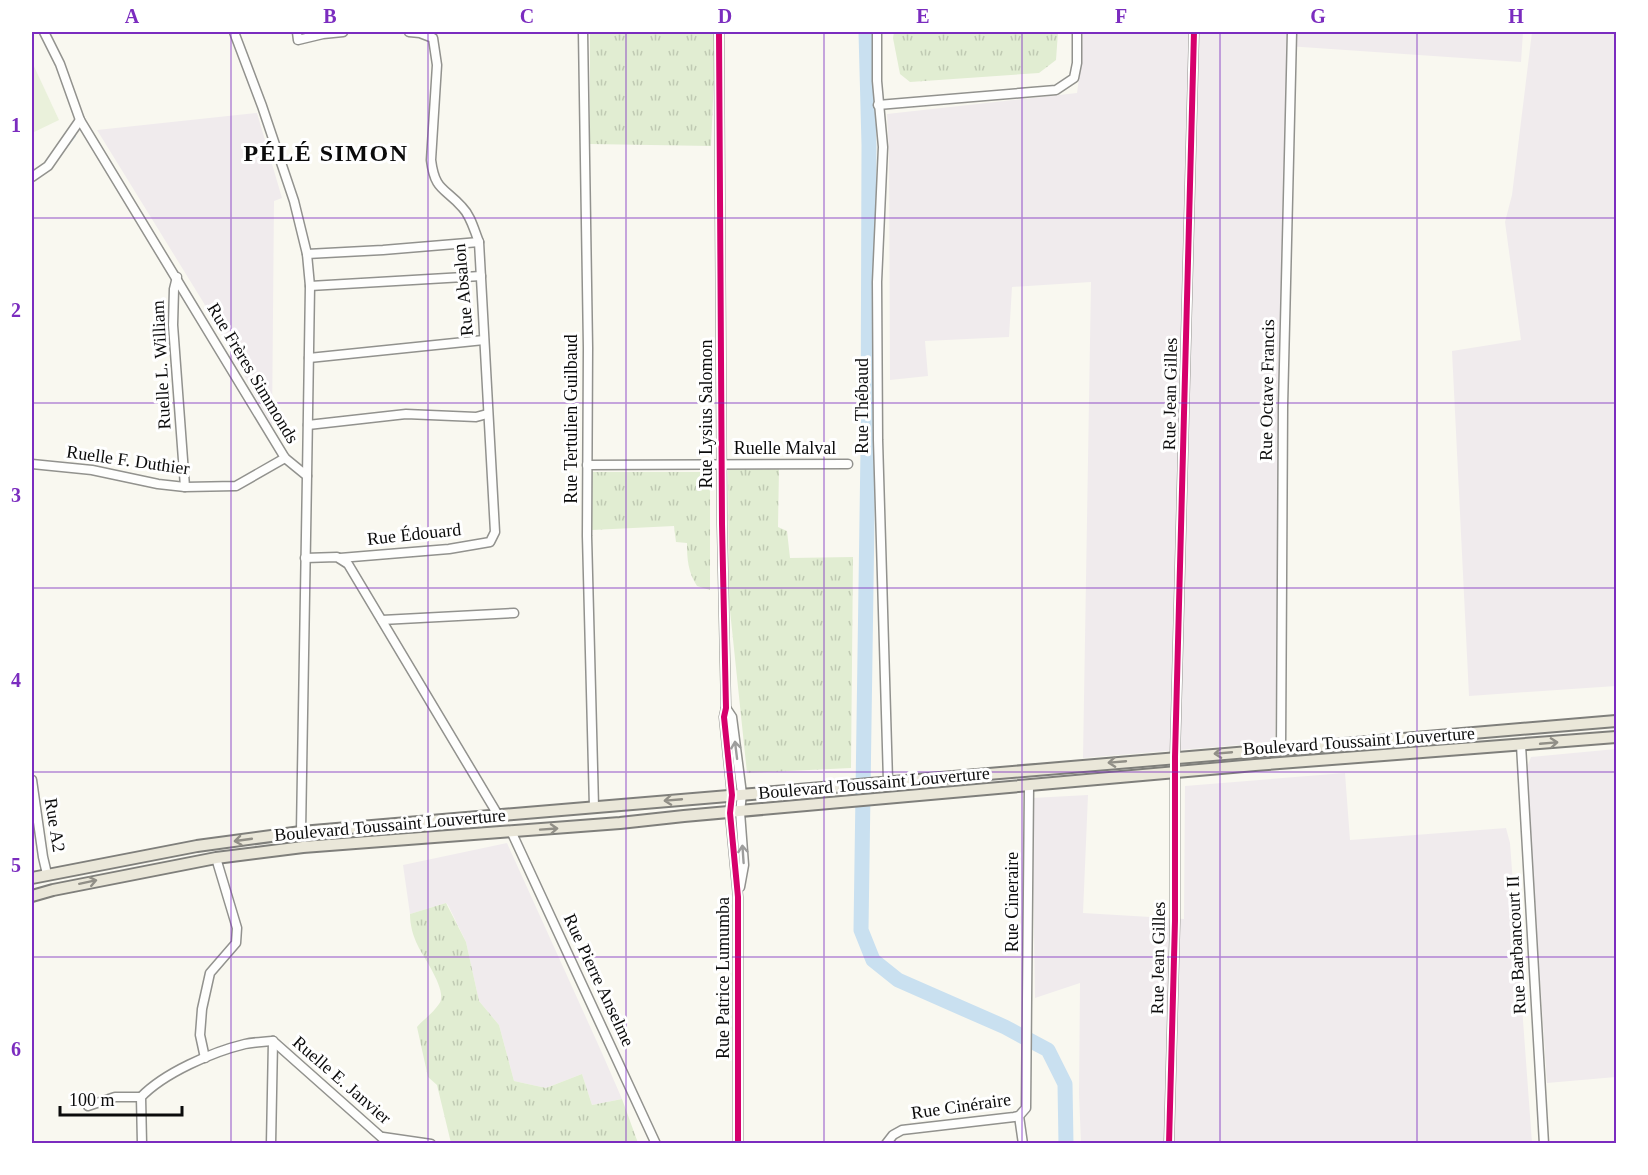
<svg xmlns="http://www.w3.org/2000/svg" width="1648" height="1175" viewBox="0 0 1648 1175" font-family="'Times New Roman',serif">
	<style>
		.industrial { fill: #f0ebed }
		.grass { fill: url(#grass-tufts) }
		.pitch { fill: #eaf1db }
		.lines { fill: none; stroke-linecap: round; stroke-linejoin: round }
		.stream { stroke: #c9e0f0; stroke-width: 2 }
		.river { stroke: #c9e0f0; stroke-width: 15 }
		.minor-casing { stroke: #92928e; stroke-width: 11 }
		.major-casing { stroke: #7f7f7b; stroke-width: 14 }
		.minor { stroke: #fefefd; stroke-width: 8 }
		.major { stroke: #eae7d9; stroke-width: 10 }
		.cycleway-casing { stroke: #fff; stroke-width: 10 }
		.cycleway { stroke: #d6006c; stroke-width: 6 }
		.oneway { stroke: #918f87 }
		.oneway2 { stroke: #9d9d9c }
		.grid { fill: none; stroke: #7b2cbf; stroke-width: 1.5; stroke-opacity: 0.55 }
		.labels { text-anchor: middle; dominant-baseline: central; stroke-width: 6; stroke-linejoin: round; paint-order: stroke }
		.street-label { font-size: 18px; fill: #0b0b0b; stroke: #fff }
		.district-label { font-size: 24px; font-weight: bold; letter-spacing: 1.5px; fill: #0b0b0b; stroke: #fff }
		.neatline { fill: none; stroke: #7b2cbf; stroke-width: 2 }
		.grid-label { font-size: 20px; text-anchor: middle; font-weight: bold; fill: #7b2cbf }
	</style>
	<defs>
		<pattern id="grass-tufts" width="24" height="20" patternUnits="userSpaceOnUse" patternTransform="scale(1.5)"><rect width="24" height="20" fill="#e1edd2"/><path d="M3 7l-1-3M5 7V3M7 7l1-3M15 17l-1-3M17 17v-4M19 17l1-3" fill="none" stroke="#c0cab3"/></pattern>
	</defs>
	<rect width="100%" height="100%" fill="#f9f8f0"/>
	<g class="industrial">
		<path d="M 1083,32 L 1523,32 L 1521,62 L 1287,46 L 1275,742 L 1083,758 L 1091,282 L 1012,287 L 1009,337 L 925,341 L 928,376 L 890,380 L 889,151 L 887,114 L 1077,93 L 1081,64 Z"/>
		<path d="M 1532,32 L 1616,32 L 1616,686 L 1469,696 L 1452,351 L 1521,340 L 1505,222 L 1512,195 Z"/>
		<path d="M 257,113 L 282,198 L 274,201 L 272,426 L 205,305 L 97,130 Z"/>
		<path d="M 1616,749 L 1616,1077 L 1547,1083 L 1526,770 L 1531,757 Z"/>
		<path d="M 1345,773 L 1350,840 L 1506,828 L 1510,843 L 1532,1143 L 1081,1143 L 1079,1094 L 1080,983 L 1035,998 L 1032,798 L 1088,795 L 1083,913 L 1184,919 L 1185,786 Z"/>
		<path d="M 507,843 L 602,1053 L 622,1099 L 592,1105 L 582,1074 L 546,1088 L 514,1081 L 499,1025 L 479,1001 L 466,942 L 448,905 L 446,903 L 410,914 L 403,865 Z"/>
	</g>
	<g class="grass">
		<path d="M 590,32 L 716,32 L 711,146 L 590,144 Z"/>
		<path d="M 894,32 L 1058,32 L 1056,60 L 1039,73 L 910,82 L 900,74 L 893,38 Z"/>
		<path d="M 728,469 L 779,469 L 778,527 L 787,531 L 790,558 L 853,557 L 851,768 L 747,773 L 729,601 Z"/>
		<path d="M 592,472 L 710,472 L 710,590 L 697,586 C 688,572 687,559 687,543 L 676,542 L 674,526 L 592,530 Z"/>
		<path d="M 446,903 L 466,942 L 479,1001 L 499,1025 L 514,1081 L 546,1088 L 582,1074 L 592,1105 L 622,1099 L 638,1143 L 451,1143 L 437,1085 L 428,1077 L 417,1027 C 424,1019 433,1013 439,1004 C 449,992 423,957 418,946 C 413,936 410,925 410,914 Z"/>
	</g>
	<path class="pitch" d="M 32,62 L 59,120 L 32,133 Z"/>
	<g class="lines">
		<path class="stream" d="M 65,149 L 75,136"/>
		<path class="river" d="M 866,32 L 869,145 L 868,449 L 861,930 L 873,960 L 898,980 L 1005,1027 L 1048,1050 L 1065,1084 L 1066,1144"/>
		<g class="minor-casing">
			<g id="minor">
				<path d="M 44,32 L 60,64 L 80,120 L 285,458 L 307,476 L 301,832"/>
				<path d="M 234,32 L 262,106 L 294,201 L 307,254 L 310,286 L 307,476"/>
				<path d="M 297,32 L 298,40 L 323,34 L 343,32"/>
				<path d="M 583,32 L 588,348 L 587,536 L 594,807"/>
				<path d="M 719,32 L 722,524 L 726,708 L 724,717 L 732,795 L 730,813 L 738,897 L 738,1144"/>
				<path d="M 877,32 L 877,81 L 883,147 L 877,282 L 878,440 L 888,781"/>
				<path d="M 878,105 L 1056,90 L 1074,78 L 1077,63 L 1077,32"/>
				<path d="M 32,177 L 48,166 L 80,120"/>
				<path d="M 307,254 L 383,250 L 479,242"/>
				<path d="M 177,277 L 174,289 L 173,325 L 185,487"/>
				<path d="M 310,286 L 481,276"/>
				<path d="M 309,358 L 484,340"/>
				<path d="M 308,425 L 406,414 L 476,417 L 487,414"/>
				<path d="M 32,464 L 92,470 L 158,484 L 185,487 L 236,486 L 285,458"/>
				<path d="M 587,465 L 848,464"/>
				<path d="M 305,558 L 337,557 L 348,564 L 498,815"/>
				<path d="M 340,558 L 449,549 L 490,542 L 495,532 L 479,242 C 474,230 471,216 462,207 C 444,187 435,191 431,160 L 437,65 L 433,38 L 420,33 L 409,32"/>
				<path d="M 382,620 L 514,613"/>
				<path d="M 726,708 L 732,717 L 742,794 L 740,812 L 744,865 L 740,887"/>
				<path d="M 1521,745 L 1544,1144"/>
				<path d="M 1281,749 L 1283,407 L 1292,32"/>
				<path d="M 32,780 L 43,857 L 47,874"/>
				<path d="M 511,831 L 656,1144"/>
				<path d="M 273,1041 L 389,1144"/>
				<path d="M 205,1058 L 200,1035 L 202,1009 L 210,973 L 236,943 L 237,928 L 216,858"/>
				<path d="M 88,1106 L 115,1097 L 141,1097"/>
				<path d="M 1019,1116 L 1023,1144"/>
				<path d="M 383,1137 L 431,1144"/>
				<path d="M 142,1144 L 141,1097 C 164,1073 212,1052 245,1044 C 254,1042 263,1042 273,1041"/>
				<path d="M 271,1144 L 273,1041"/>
				<path d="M 886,1144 L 893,1135 L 902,1130 L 1014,1117 L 1019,1116 L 1026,1108 L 1029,786"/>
				<path d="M 1169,1144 L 1175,921 L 1175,757 L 1194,32"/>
			</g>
		</g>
		<g class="major-casing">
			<g id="major">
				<path d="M 32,878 L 197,846 L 301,832 L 1616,721"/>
				<path d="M 32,896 L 53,890 L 216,858 L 303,847 L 620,823 L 684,816 L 1255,765 L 1616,737"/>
			</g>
		</g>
		<use href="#minor" class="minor"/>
		<use href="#major" class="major"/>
		<g class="cycleway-casing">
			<g id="cycleway">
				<path d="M 719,32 L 722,524 L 726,708 L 724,717 L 732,795 L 730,813 L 738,897 L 738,1144"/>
				<path d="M 1169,1144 L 1175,921 L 1175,757 L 1194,32"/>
			</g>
		</g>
		<use href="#cycleway" class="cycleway"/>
	</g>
	<defs><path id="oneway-shaft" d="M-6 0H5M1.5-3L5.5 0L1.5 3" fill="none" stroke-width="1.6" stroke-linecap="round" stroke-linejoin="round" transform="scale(1.5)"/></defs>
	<g class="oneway">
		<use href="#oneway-shaft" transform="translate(1549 743) rotate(-5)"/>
		<use href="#oneway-shaft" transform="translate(1223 753) rotate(175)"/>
		<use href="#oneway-shaft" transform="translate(1117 762) rotate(175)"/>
		<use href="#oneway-shaft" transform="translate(673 800) rotate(175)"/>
		<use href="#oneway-shaft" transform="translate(549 829) rotate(-4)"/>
		<use href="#oneway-shaft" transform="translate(243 840) rotate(172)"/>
		<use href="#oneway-shaft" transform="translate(88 882) rotate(-12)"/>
	</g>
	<g class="oneway2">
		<use href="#oneway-shaft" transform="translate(736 750) rotate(-97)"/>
		<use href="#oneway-shaft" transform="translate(743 854) rotate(-94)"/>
	</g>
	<path class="grid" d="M 231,32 L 231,1144M 428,32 L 428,1144M 626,32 L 626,1144M 824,32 L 824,1144M 1022,32 L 1022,1144M 1220,32 L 1220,1144M 1417,32 L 1417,1144M 32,218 L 1616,218M 32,403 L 1616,403M 32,588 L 1616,588M 32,772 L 1616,772M 32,957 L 1616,957"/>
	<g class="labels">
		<g class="street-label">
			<text transform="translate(463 290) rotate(-95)">Rue Absalon</text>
			<text transform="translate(161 365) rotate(-93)">Ruelle L. William</text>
			<text transform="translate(253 373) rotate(59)">Rue Frères Simmonds</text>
			<text transform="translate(1267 390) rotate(-89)">Rue Octave Francis</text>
			<text transform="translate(1170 394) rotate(-89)">Rue Jean Gilles</text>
			<text transform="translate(862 406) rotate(-90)">Rue Thébaud</text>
			<text transform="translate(706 414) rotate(-90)">Rue Lysius Salomon</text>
			<text transform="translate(571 419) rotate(-90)">Rue Tertulien Guilbaud</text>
			<text x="785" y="448">Ruelle Malval</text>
			<text transform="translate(128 460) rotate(8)">Ruelle F. Duthier</text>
			<text transform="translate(414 534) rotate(-6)">Rue Édouard</text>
			<text transform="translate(1359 741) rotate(-4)">Boulevard Toussaint Louverture</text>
			<text transform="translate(874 783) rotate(-5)">Boulevard Toussaint Louverture</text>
			<text transform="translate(55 825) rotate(81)">Rue A2</text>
			<text transform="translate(390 825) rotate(-5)">Boulevard Toussaint Louverture</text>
			<text transform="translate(1012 902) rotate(-90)">Rue Cineraire</text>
			<text transform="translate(1516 945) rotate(-93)">Rue Barbancourt II</text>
			<text transform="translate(1158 958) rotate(-89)">Rue Jean Gilles</text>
			<text transform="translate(723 978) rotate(-90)">Rue Patrice Lumumba</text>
			<text transform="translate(599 980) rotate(65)">Rue Pierre Anselme</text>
			<text transform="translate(342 1080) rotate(41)">Ruelle E. Janvier</text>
			<text transform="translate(961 1106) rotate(-8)">Rue Cinéraire</text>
		</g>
		<g class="district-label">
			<text x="326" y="153">PÉLÉ SIMON</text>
		</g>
	</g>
	<rect width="1648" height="1175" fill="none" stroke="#ffffff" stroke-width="66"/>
	<path d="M60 1106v9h122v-9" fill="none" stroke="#0b0b0b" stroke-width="3"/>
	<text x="69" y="1106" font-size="18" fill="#0b0b0b" stroke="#ffffff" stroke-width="4.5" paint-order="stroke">100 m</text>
	<rect x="33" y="33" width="1582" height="1109" class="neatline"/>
	<g class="grid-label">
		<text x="132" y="23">A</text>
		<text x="330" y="23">B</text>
		<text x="527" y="23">C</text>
		<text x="725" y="23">D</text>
		<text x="923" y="23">E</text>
		<text x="1121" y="23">F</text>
		<text x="1318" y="23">G</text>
		<text x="1516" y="23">H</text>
		<text x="16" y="132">1</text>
		<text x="16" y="317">2</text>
		<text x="16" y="502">3</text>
		<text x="16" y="687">4</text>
		<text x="16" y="872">5</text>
		<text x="16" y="1056">6</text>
	</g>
</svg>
